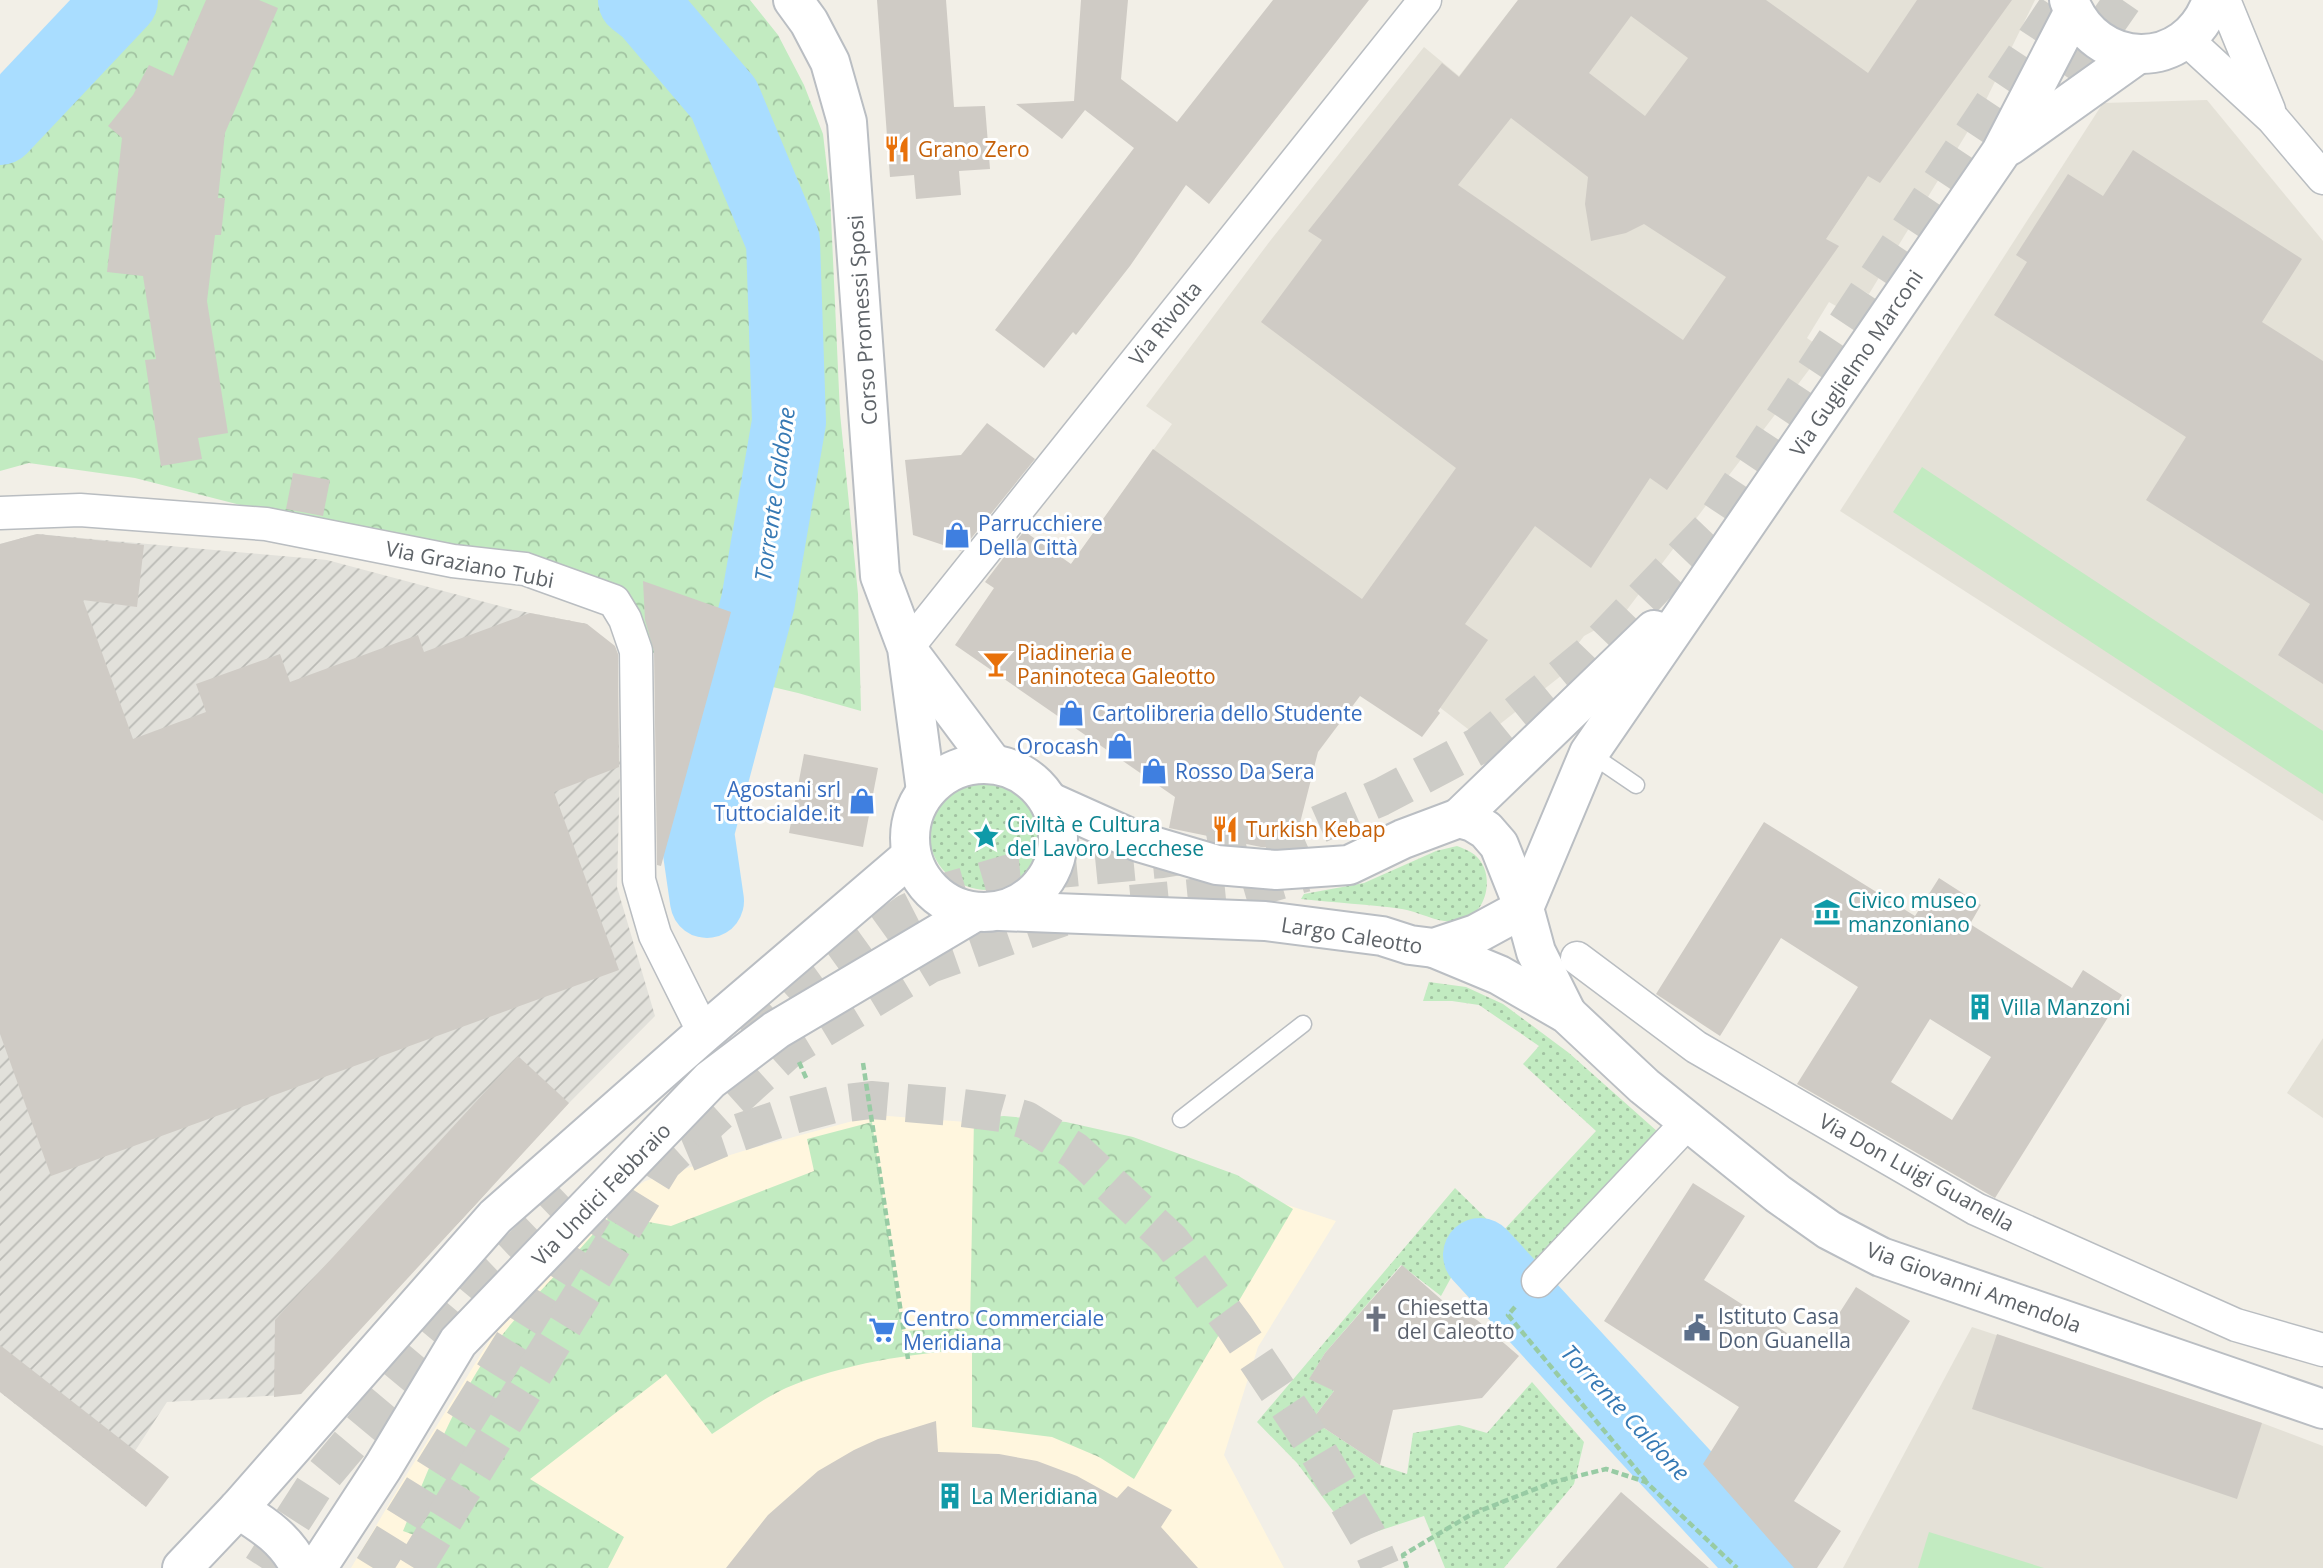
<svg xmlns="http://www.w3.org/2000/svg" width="2323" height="1568" viewBox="0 0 2323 1568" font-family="'Open Sans',sans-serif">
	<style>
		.commercial { fill: #fff6de }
		.industrial { fill: url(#industrial-furrows) }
		.education { fill: #e4e1d7 }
		.grass { fill: url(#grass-dots) }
		.park { fill: url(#park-crowns) }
		.garden { fill: #c2ebc1 }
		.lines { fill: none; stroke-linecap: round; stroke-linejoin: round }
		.river { stroke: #a9ddff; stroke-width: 74 }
		.building { fill: #cfcbc5; fill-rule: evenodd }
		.highway-tunnel { stroke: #cdccc7; stroke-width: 38; stroke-dasharray: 38 19; stroke-linecap: butt }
		.lane-casing { stroke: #b9bdc1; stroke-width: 19 }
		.street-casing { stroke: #b9bdc1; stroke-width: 35 }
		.secondary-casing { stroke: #babec3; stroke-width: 42 }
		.path { stroke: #98cba4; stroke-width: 4.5; stroke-dasharray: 7 3.5; stroke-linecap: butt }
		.lane { stroke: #fff; stroke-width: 16 }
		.street { stroke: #fff; stroke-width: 32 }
		.secondary { stroke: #fff; stroke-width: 38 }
		.labels { text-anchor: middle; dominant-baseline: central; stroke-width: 6; stroke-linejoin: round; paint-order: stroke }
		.food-label { font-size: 21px; fill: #c56008; stroke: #fff; text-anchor: start }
		.street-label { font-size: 21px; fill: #5e6368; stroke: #fff }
		.shop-label { font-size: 21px; fill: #366cbe; stroke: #fff; text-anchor: start }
		.culture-label { font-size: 21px; fill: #0d838f; stroke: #fff; text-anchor: start }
		.worship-label { font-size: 21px; fill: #5b616d; stroke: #fff; text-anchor: start }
		.service-label { font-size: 21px; fill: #4e5e75; stroke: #fff; text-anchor: start }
		.water-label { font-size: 23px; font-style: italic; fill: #3679b4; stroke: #fff }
	</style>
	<defs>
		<pattern id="industrial-furrows" width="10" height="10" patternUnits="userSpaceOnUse" patternTransform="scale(1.75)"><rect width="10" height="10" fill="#e2e1db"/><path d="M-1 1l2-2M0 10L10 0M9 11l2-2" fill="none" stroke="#babab5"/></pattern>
		<pattern id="grass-dots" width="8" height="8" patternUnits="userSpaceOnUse" patternTransform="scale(1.75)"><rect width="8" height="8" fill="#c2ebc1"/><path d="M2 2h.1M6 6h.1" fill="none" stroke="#a1c2a1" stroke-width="1.8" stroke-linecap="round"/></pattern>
		<pattern id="park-crowns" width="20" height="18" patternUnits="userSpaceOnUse" patternTransform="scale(1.75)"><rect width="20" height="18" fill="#c2ebc1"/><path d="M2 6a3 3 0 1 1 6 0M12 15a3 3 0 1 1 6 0" fill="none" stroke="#a1c2a1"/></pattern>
	</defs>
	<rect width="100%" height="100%" fill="#f2efe7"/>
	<path class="commercial" d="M 875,1115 L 1057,1129 L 1336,1221 L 1258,1347 L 1224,1455 L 1284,1568 L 351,1568 L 402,1482 L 507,1312 L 573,1228 L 645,1181 L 753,1148 Z"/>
	<path class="industrial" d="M 37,534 L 327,560 L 515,610 L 587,624 L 615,664 L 620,767 L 617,887 L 655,1016 L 569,1103 L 301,1394 L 167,1402 L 135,1451 L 146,1507 L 0,1392 L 0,544 Z"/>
	<g class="education">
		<path d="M 1518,0 L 2035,0 L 1982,108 L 1869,294 L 1858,288 L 1843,310 L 1829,302 L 1807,338 L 1824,350 L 1623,615 L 1584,636 L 1568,657 L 1571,668 L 1481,739 L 1305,604 L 1071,564 L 1172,424 L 1146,406 L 1270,241 L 1424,47 L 1459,76 Z"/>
		<path d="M 2207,100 L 2323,241 L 2323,821 L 1840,511 L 2103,103 Z"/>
		<path d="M 2323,1038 L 2323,1118 L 2287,1093 Z"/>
		<path d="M 1972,1327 L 2262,1423 L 2323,1446 L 2323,1568 L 1843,1568 Z"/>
	</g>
	<g class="grass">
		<circle cx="987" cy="832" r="58"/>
		<path d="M 1457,846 C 1462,848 1468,850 1472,853 C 1497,869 1489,915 1460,921 C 1441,925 1420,912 1402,909 C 1369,904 1335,903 1301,899 L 1304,894 L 1364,883 L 1436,851 Z"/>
		<path d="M 1429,982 L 1466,987 L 1503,1004 L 1569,1053 L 1667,1140 L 1523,1275 L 1476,1232 L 1441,1296 L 1401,1265 L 1325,1353 L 1310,1378 L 1334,1391 L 1312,1420 L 1380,1465 L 1407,1474 L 1413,1433 L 1459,1425 L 1487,1433 L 1532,1382 L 1584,1442 L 1574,1484 L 1504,1568 L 1445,1568 L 1424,1516 L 1354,1539 L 1297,1463 L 1257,1422 L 1455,1188 L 1501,1233 L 1596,1131 L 1523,1064 L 1539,1046 L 1479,1005 L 1452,1001 L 1423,1001 Z"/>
	</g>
	<g class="park">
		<path d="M 103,0 L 750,0 L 778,35 L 804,85 L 823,134 L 830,194 L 840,413 L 858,594 L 861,711 L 798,693 L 738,679 L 715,669 L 631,647 L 614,601 L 135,478 L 29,463 L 0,471 L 0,128 L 78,46 Z"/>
		<path d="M 1004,1116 L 1066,1122 L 1133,1137 L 1237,1175 L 1293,1209 L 1134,1479 L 1099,1457 L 1052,1437 L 972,1427 L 972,1349 C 909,1354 845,1363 786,1388 C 760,1400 736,1419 712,1434 L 666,1374 L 530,1479 L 624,1537 L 608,1568 L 424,1568 L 431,1541 L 403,1531 C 433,1459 460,1385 511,1324 C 541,1288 575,1257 604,1221 L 621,1213 L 643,1221 L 671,1226 L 814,1171 L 807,1139 L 872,1122 L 902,1331 L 970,1328 L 974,1118 Z"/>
	</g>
	<g class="garden">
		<path d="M 1922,467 L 2323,731 L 2323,794 L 1893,512 Z"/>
		<path d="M 1929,1532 L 2044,1568 L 1918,1568 Z"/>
	</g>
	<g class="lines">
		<g class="river">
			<path d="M 635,0 L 648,10 L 724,99 L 783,241 L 789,422 L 758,602 L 697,832 L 707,901"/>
			<path d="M 0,128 L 121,0"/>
			<path d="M 1480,1255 L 1760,1559 L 1773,1568"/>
		</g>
	</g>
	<g class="building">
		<path d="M 206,0 L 259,0 L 278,8 L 225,133 L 218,198 L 225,198 L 221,235 L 215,235 L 207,301 L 228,433 L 198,438 L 202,459 L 161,466 L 145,360 L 156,359 L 143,276 L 107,272 L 122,138 L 108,126 L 133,95 L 149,65 L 173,76 Z"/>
		<path d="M 877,0 L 946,0 L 954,107 L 985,106 L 990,169 L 959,171 L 961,195 L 916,199 L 914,175 L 890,177 Z"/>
		<path d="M 1081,0 L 1128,0 L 1121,79 L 1177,122 L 1273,0 L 1369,0 L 1209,204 L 1186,185 L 1130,266 L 1076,335 L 1073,332 L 1044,368 L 995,330 L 1134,148 L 1085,110 L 1062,139 L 1016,104 L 1074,101 Z"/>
		<path d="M 1518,0 L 1766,0 L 1868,73 L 1917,0 L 2012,0 L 1880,183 L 1868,176 L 1826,239 L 1839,246 L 1667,490 L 1650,478 L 1591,568 L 1535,526 L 1465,624 L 1488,640 L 1438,711 L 1440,713 L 1422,737 L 1360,696 L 1318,752 L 1300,823 L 1286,821 L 1281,848 L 1261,847 L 1169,828 L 1175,797 L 955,645 L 994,588 L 985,582 L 1024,531 L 1071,564 L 1153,449 L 1362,599 L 1456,468 L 1261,322 L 1322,240 L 1308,231 L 1442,63 L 1459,77 ZM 1631,16 L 1688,58 L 1645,116 L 1589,73 ZM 1511,118 L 1588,177 L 1585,204 L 1591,241 L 1626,233 L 1644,224 L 1726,277 L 1683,340 L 1458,185 Z"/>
		<path d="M 2133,150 L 2302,259 L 2262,322 L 2323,361 L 2323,684 L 2278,655 L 2310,604 L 2146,500 L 2186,437 L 1994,315 L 2027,262 L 2016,255 L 2068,174 L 2103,196 Z"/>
		<path d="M 987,423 L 1035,459 L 961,551 L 913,535 L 905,460 L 961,455 Z"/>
		<path d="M 293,473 L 330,480 L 323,516 L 286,509 Z"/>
		<path d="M 37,534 L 144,545 L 137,607 L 83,600 L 133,739 L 206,712 L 196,684 L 280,654 L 290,682 L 418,635 L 424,652 L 530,613 L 587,624 L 615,646 L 618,654 L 619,767 L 554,792 L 619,970 L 51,1176 L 0,1034 L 0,544 Z"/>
		<path d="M 643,581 L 731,612 L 661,866 L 657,865 L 654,651 L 645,620 Z"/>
		<path d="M 804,754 L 878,768 L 863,847 L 789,833 Z"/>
		<path d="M 1764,822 L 1915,916 L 1939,878 L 1981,905 L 1970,924 L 2072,988 L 2083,970 L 2122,995 L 1995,1198 L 1797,1084 L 1858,987 L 1781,938 L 1720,1036 L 1656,994 ZM 1930,1019 L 1991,1057 L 1952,1120 L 1891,1082 Z"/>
		<path d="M 518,1056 L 569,1103 L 301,1394 L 274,1397 L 275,1320 Z"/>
		<path d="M 1693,1183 L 1745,1216 L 1704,1280 L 1815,1351 L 1856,1287 L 1910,1321 L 1794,1501 L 1841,1531 L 1817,1568 L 1794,1568 L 1703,1464 L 1739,1407 L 1604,1321 Z"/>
		<path d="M 1402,1265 L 1443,1301 L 1477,1320 L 1519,1356 L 1482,1398 L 1393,1410 L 1380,1465 L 1312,1420 L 1334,1391 L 1309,1379 L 1325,1353 Z"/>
		<path d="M 1997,1334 L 2262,1423 L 2237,1499 L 1972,1409 Z"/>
		<path d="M 0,1345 L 169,1477 L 146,1507 L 0,1392 Z"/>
		<path d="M 936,1421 L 938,1452 L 999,1454 L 1037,1461 L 1077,1476 L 1117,1498 L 1128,1486 L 1172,1510 L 1161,1527 L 1198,1568 L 726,1568 L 768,1515 L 818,1471 L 854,1450 L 878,1439 Z"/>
		<path d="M 1621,1492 L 1709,1568 L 1556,1568 Z"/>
	</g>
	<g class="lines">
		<g class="highway-tunnel">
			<path d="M 2036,125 L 2123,0"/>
			<path d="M 1131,904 L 1233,894 L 1305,873"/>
			<path d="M 748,1037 L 797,992 L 907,913 L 952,890 L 1007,874 L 1162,859 L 1286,839 L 1381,797 L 1478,746 L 1589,655 L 1711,528 L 2062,0"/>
			<path d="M 687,1153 L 720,1139 L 782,1118 L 831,1105 L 871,1100 L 954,1107 L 1001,1113 L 1026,1120 L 1075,1151 L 1171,1241 L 1235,1327 L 1311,1440 L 1367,1535 L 1381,1568"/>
			<path d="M 262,1568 L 316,1484 L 483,1284 L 571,1200"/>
			<path d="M 373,1568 L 594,1212"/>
			<path d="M 414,1568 L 663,1163 L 789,1049 L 930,964 L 1072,914"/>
		</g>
		<g class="lane-casing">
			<g id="lane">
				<path d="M 1589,753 L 1636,785"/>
				<path d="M 1181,1119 L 1303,1024"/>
			</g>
		</g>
		<g class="street-casing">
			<g id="street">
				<path d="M 2224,0 L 2269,110"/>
				<path d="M 2186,39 L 2272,118 L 2323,178"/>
				<path d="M 0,513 L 80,510 L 266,524 L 453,561 L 525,569 L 614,601 L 625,619 L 636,651 L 639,880 L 655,935 L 704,1033"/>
				<path d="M 907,648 L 1425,0"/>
				<path d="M 1577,958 L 1696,1047 L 1976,1209 L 2236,1325 L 2323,1350"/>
				<path d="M 1538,1281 L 1688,1122"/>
			</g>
		</g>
		<g class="secondary-casing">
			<g id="secondary">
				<path d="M 793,0 L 809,22 L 830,62 L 847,122 L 880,576 L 907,648 L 926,791"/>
				<path d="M 2069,0 C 2095,71 2187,73 2212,0"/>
				<path d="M 2009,146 L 2138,54"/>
				<path d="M 909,652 L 992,763"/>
				<circle cx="984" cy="838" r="74"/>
				<path d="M 1050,802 L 1139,842 L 1217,865 L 1276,870 L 1349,865 L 1403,839 L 1459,818 L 1473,822 L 1486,830 L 1499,845 L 1524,908 L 1536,952 L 1567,1014"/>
				<path d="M 1459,818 L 1654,630"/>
				<path d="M 1524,908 L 1589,753 L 2001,152 L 2073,13"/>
				<path d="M 1000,911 L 1265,921 L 1382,936 L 1410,945 L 1434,948 L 1476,934 L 1524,908"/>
				<path d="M 1434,948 L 1499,975 L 1567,1014 L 1644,1086 L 1778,1194 L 1829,1230 L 1881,1257 L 2323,1409"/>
				<path d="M 238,1509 C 264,1525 287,1540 300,1568"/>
				<path d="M 182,1568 L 238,1509 L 495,1217 L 704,1033 L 911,856"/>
				<path d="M 317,1568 L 383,1467 L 458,1342 L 710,1080 L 776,1030 L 975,912"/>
			</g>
		</g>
		<g class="path">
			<path d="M 799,1062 L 807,1080"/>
			<path d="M 863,1063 L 908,1359"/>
			<path d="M 1515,1307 L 1508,1315 L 1646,1481"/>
			<path d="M 1407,1568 L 1403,1555 L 1472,1514 L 1553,1482 L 1606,1469 L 1646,1482 L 1737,1568"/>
		</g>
		<use href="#lane" class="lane"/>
		<use href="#street" class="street"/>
		<use href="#secondary" class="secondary"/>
	</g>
	<defs>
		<g id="restaurant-bare" transform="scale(2.1)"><path d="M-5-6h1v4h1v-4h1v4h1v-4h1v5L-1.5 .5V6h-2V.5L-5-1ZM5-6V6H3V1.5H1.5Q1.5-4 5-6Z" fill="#e8710a" stroke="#fff" stroke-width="2.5" paint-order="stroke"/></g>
		<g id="shop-bare" transform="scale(2.1)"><path d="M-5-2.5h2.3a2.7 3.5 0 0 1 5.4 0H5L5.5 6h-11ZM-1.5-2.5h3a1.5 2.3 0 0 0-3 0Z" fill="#3f7fe0" stroke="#fff" stroke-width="2.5" paint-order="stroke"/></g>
		<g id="bar-bare" transform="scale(2.1)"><path d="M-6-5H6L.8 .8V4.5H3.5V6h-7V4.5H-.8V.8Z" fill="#e8710a" stroke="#fff" stroke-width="2.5" paint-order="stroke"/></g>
		<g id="sight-bare" transform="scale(2.1)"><path d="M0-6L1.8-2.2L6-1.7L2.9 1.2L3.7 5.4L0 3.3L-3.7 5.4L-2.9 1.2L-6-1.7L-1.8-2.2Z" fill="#0f9aa8" stroke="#fff" stroke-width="2.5" paint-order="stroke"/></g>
		<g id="museum-bare" transform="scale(2.1)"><path d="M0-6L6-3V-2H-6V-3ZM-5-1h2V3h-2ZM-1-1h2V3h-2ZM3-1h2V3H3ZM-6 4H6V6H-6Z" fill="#0f9aa8" stroke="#fff" stroke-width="2.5" paint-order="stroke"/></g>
		<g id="building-bare" transform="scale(2.1)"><path d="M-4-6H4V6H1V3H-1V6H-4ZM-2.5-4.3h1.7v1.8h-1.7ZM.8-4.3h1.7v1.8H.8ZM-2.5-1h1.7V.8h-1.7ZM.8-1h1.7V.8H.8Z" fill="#0f9aa8" stroke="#fff" stroke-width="2.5" paint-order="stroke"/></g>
		<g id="church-bare" transform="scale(2.1)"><path d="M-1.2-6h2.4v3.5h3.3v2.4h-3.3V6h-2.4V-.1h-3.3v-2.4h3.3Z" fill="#6b7280" stroke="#fff" stroke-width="2.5" paint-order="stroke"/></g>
		<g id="civic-bare" transform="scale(2.1)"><path d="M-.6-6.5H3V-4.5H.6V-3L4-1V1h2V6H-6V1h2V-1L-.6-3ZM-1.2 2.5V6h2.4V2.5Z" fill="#5c6f8a" stroke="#fff" stroke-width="2.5" paint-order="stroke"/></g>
		<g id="supermarket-bare" transform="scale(2.1)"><path d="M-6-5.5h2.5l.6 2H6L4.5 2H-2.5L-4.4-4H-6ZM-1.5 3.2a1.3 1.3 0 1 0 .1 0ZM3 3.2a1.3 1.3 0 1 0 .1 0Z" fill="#3f7fe0" stroke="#fff" stroke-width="2.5" paint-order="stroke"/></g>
	</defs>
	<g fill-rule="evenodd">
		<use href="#restaurant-bare" x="897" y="149"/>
		<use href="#shop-bare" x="957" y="535"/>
		<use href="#bar-bare" x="996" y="664"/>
		<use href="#shop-bare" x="1071" y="713"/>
		<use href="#shop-bare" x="1120" y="746"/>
		<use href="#shop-bare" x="1154" y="771"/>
		<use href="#shop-bare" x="862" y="801"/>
		<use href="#restaurant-bare" x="1225" y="829"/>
		<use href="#sight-bare" x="986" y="836"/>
		<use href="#museum-bare" x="1827" y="912"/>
		<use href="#building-bare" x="1980" y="1007"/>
		<use href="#church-bare" x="1376" y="1319"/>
		<use href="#civic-bare" x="1697" y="1328"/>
		<use href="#supermarket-bare" x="882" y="1330"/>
		<use href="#building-bare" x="950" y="1496"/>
	</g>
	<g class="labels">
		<g class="food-label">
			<text x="918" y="149">Grano Zero</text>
			<text x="1017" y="652">Piadineria e<tspan x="1017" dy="24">Paninoteca Galeotto</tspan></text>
			<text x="1246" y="829">Turkish Kebap</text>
		</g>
		<g class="street-label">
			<text transform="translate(862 320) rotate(-94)">Corso Promessi Sposi</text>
			<text transform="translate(1165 323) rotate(-51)">Via Rivolta</text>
			<text transform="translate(1856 363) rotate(-56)">Via Guglielmo Marconi</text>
			<text transform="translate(470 564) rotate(11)">Via Graziano Tubi</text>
			<text transform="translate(1352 935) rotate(9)">Largo Caleotto</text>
			<text transform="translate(1917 1172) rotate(29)">Via Don Luigi Guanella</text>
			<text transform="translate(601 1194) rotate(-46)">Via Undici Febbraio</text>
			<text transform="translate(1974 1287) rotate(20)">Via Giovanni Amendola</text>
		</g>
		<g class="shop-label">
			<text x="978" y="523">Parrucchiere<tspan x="978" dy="24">Della Città</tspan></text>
			<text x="1092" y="713">Cartolibreria dello Studente</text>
			<text x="1099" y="746" text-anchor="end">Orocash</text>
			<text x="1175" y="771">Rosso Da Sera</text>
			<text x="841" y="789" text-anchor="end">Agostani srl<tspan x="841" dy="24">Tuttocialde.it</tspan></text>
			<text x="903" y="1318">Centro Commerciale<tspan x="903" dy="24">Meridiana</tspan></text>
		</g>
		<g class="culture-label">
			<text x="1007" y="824">Civiltà e Cultura<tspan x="1007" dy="24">del Lavoro Lecchese</tspan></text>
			<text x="1848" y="900">Civico museo<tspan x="1848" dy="24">manzoniano</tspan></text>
			<text x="2001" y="1007">Villa Manzoni</text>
			<text x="971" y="1496">La Meridiana</text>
		</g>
		<g class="worship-label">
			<text x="1397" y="1307">Chiesetta<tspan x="1397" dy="24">del Caleotto</tspan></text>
		</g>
		<g class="service-label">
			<text x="1718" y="1316">Istituto Casa<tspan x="1718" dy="24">Don Guanella</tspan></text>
		</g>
		<g class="water-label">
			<text transform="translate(774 494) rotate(-82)">Torrente Caldone</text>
			<text transform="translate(1626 1412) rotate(47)">Torrente Caldone</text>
		</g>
	</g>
</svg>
